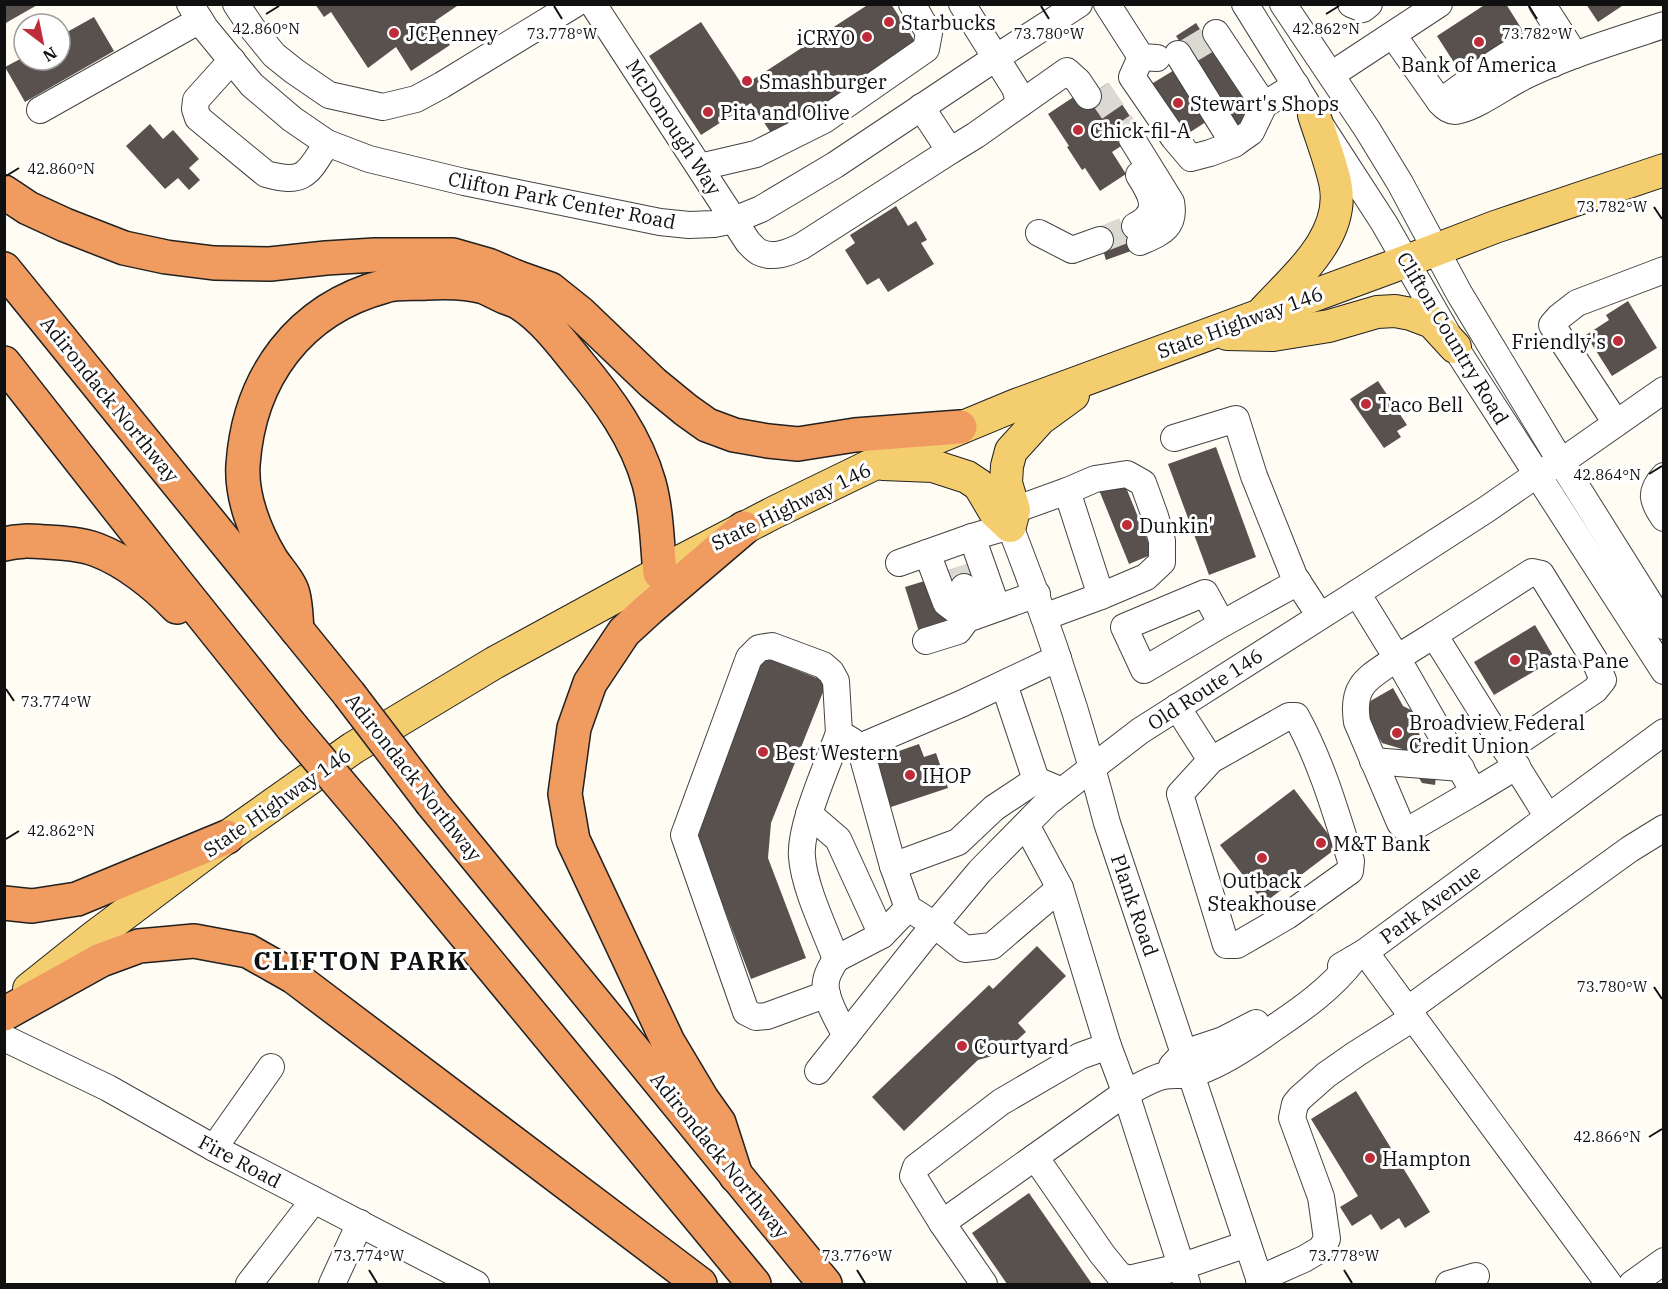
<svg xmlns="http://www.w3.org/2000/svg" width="1668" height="1289" viewBox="0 0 1668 1289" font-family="'IBM Plex Serif',serif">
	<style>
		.building { fill: #59514d }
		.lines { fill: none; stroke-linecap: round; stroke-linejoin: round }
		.minor-tunnel { stroke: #dbd9d2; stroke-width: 26; stroke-dasharray: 26 13; stroke-linecap: butt }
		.minor-casing { stroke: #434343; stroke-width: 28 }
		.major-casing { stroke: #212121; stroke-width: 34 }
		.highway-casing { stroke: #212121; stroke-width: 36 }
		.minor { stroke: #fff; stroke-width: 26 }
		.major { stroke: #f4cd6e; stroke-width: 32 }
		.highway { stroke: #f09b60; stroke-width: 33 }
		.highway-bridge-casing { stroke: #212121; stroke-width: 36; stroke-linecap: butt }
		.highway-bridge { stroke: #f09b60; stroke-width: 33 }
		.ticks { fill: none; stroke: #101010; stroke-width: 2 }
		.poi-dot { fill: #be2b39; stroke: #fff; stroke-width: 2 }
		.labels { text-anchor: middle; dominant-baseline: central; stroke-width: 6; stroke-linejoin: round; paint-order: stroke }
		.poi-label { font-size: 20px; fill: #101010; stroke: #fff; text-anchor: start }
		.street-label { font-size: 20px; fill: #101010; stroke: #fff }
		.district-label { font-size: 26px; font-weight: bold; letter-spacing: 1.5px; fill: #101010; stroke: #fff }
		.ticks-label { font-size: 15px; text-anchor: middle; fill: #101010; stroke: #fff; stroke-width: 6; stroke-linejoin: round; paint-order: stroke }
	</style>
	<rect width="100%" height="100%" fill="#fffcf4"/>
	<g class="building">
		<path d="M 4,4 L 39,4 L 4,24 Z"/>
		<path d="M 315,4 L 460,4 L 435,21 L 450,45 L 411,71 L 396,47 L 368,68 L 331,12 L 324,17 Z"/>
		<path d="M 869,4 L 891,4 L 918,46 L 775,139 L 751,103 L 701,135 L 649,56 L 701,22 L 743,86 Z"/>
		<path d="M 1486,4 L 1506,4 L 1523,31 L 1515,37 L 1531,61 L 1516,71 L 1500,47 L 1460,72 L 1437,36 Z"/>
		<path d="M 1586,4 L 1625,4 L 1598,22 Z"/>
		<path d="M 94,17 L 114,51 L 25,102 L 5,67 L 24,57 L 24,60 L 60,60 L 60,36 Z"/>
		<path d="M 1196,23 L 1257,118 L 1238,130 L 1176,36 Z"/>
		<path d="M 1176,69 L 1209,120 L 1181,138 L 1148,86 Z"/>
		<path d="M 1108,83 L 1141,133 L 1112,152 L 1126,174 L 1100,191 L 1085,168 L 1082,170 L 1067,147 L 1069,146 L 1048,114 L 1075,96 L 1079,102 Z"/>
		<path d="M 150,124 L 163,139 L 173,130 L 199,159 L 189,168 L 200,180 L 189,190 L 178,178 L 165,189 L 126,146 Z"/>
		<path d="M 896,206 L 908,226 L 916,221 L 927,240 L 921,243 L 934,264 L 888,292 L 879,278 L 867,285 L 845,250 L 855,243 L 850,235 Z"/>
		<path d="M 1133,220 L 1142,247 L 1106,260 L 1098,233 Z"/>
		<path d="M 1628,301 L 1657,348 L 1612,376 L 1586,335 L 1609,320 L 1606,315 Z"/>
		<path d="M 1378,381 L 1407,425 L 1397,431 L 1401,437 L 1384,448 L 1350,399 Z"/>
		<path d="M 1216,447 L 1256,557 L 1209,575 L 1168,464 Z"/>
		<path d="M 1123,480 L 1153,554 L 1129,564 L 1099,490 Z"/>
		<path d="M 975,562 L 981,581 L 945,593 L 939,573 Z"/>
		<path d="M 931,579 L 948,627 L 920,635 L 905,587 Z"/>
		<path d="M 1535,625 L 1555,659 L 1494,695 L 1474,662 Z"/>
		<path d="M 764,657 L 827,682 L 771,823 L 768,858 L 806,958 L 751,979 L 695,832 Z"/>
		<path d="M 1393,688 L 1403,706 L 1411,710 L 1415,718 L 1413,723 L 1424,742 L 1422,751 L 1436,776 L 1435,785 L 1422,783 L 1402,749 L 1382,743 L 1360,707 Z"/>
		<path d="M 919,744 L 924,757 L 936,753 L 948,788 L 891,807 L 886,794 L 877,797 L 870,777 L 881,773 L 876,759 Z"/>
		<path d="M 1294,789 L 1338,847 L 1264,903 L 1220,845 Z"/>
		<path d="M 1037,946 L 1066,976 L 1018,1023 L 1026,1032 L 1008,1048 L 996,1055 L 978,1060 L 904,1131 L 872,1097 L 989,985 L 993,989 Z"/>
		<path d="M 1356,1091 L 1430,1212 L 1405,1228 L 1399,1218 L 1381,1230 L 1371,1214 L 1352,1226 L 1340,1207 L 1358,1196 L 1311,1119 Z"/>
		<path d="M 1029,1193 L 1092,1284 L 1007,1284 L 972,1233 Z"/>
	</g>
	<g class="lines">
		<g class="minor-tunnel">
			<path d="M 1187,52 L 1207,40"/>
			<path d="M 1098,90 L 1132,139"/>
			<path d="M 1100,240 L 1135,226"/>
			<path d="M 957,567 L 964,587"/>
		</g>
		<g class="minor-casing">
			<g id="minor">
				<path d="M 190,4 L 205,28 L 252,85 L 292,119 L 327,143 L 369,159 L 464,182 L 660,222 L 689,225 L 714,224 L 734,220 L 761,209 L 835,165 L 997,57 L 1079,4"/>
				<path d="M 236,4 L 252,28 L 274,55 L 294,71 L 329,95 L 383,107 L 416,99 L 442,85 L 575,4"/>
				<path d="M 593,4 L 748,242 C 751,245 755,250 759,252 C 773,259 788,253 802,246 L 950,151 L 921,107"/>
				<path d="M 962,4 L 1015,88 L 1020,104"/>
				<path d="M 1107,4 L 1141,57 L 1157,58"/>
				<path d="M 1245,4 L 1314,115 L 1384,223 L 1455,347 L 1664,671"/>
				<path d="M 1283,4 L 1367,129 L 1400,183 L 1459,293 L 1561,462 L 1664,626"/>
				<path d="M 1351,4 L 1363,9 L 1369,4"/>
				<path d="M 1542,4 L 1575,55"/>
				<path d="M 1216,33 L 1264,105"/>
				<path d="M 1393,35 L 1440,102 C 1445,108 1451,113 1460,110 C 1482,104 1507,84 1529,74 C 1572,54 1618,40 1664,25"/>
				<path d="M 1178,54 L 1234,144 L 1251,132 L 1264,105 L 1296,85"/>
				<path d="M 1141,57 L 1132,77 L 1174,138 L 1191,158 L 1210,153 L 1234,144"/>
				<path d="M 232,60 L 196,100 L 195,109 L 198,118 L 266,174 C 305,185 308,173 327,143"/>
				<path d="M 1331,75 L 1439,4"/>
				<path d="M 1440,102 C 1463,86 1493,62 1518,49 C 1524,47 1531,45 1537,47 C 1543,50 1549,58 1553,64"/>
				<path d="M 40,110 L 200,20"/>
				<path d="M 1132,139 L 1171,202 C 1176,228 1160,233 1140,242"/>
				<path d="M 950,151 L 976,135 L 1067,71 L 1078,81 L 1088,96"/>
				<path d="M 700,167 L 756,154 L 824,120 L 926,49 L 929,33 L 912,4"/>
				<path d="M 1135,226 C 1162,213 1152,195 1139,175"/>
				<path d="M 1039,233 L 1072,250 L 1100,240"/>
				<path d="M 1616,423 L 1552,325 L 1559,317 L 1577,303 L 1664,270"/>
				<path d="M 1174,438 L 1236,419 L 1254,476 L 1294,576 L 1320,616"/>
				<path d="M 1664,476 C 1649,492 1652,501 1664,518"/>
				<path d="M 1067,491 L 1095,479 L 1127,474 L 1143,483 L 1155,516 L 1162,541 L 1162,562 L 1146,577 L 1101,596"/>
				<path d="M 1014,510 L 1067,491 L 1101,596 L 1044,617"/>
				<path d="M 899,563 L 927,553"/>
				<path d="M 964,587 L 970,603 L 967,619 L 946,603 L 927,553 L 972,537"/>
				<path d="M 1357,593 L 1397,658 L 1434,635 L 1548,817"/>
				<path d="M 997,608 L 972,537 L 1010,526 C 1048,623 1081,723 1107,823 L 1261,1284"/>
				<path d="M 1222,624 L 1205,593 L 1124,627 L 1144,670 L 1222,624 L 1298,582"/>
				<path d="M 1434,635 L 1532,572 L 1541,574 L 1595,661 L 1603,680 L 1595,690 L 1506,750"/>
				<path d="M 926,641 L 958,631 L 967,619 L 1037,594"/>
				<path d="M 1058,658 L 961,704 L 860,747 L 893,866 L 908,908 L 935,925 L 965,949 L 992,946 L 1060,888"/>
				<path d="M 1004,684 L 1036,780"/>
				<path d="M 1177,707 L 1211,760 L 1180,794 L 1226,945 L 1237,945 L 1287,916 L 1350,871 L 1351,861 C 1336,813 1321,761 1296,716 L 1289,716 L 1211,760"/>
				<path d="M 852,741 L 839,733 C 828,764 799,827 802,857 C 804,887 825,930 836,959 L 882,935 L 908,908"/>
				<path d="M 1373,761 L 1461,768"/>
				<path d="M 1474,792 L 1414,827 L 1404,827 L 1400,823 L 1357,722 C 1351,683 1369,678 1397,658 L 1474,792 L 1517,766"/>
				<path d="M 809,814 L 838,839 L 882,935"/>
				<path d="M 1026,825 L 1060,888 L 1108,1046"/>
				<path d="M 893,866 L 958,842 L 994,808 L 1036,780 L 1062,791"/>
				<path d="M 1365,952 L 1609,1284"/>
				<path d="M 836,959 C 832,966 827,973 826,981 C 823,997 839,1022 846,1036"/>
				<path d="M 1341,966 L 1365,952 L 1664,732"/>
				<path d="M 827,994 L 767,1016 L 756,1017 L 746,1012 L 684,835 L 749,658 L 759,648 L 772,646 L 823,665 L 831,672 L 836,681 L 839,733"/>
				<path d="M 1407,1010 L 1630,849 L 1664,828"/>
				<path d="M 4,1038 L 108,1088 L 214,1148 L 476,1284"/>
				<path d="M 1172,1066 L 1184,1053 L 1223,1040 L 1256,1023"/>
				<path d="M 818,1071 L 922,940 L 980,871 L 1048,802 L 1062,791 L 1140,731 L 1357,593 L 1487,509 L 1536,475 L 1561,462 L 1664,390"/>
				<path d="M 214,1148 L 271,1067"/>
				<path d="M 1035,1157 L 942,1223 L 913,1176 L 916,1167 L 1001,1102 L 1080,1056 L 1108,1046 L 1126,1094 L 1187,1284"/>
				<path d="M 942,1223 L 984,1284"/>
				<path d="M 1247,1244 L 1180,1267 L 1129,1279 L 1119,1275 L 1102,1254 L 1035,1157 L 1118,1098 C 1130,1091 1150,1079 1163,1076 C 1172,1074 1182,1076 1191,1074 C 1218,1067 1249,1046 1271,1030 C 1302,1009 1331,989 1354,959"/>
				<path d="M 1259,1279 L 1304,1259 L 1321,1249 L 1327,1239 L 1321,1197 L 1292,1118 L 1295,1104 L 1300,1098 L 1326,1075 L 1356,1054 L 1413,1018"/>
				<path d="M 249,1284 L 314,1200"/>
				<path d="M 332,1284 L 360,1223"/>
				<path d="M 1449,1284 L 1476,1276"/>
				<path d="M 1632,1284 L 1664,1261"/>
			</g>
		</g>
		<g class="major-casing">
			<g id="major">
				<path d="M 1264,311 C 1296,276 1347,235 1335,182 C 1330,160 1321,137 1314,115"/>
				<path d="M 1227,334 L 1273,335 L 1329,326 L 1377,312 L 1395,311 L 1411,314 L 1432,322 L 1455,347"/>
				<path d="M 883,464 L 933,466 L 967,477 L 979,485 L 995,512 L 1010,526 L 1014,510 L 1006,483 L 1007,466 L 1011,451 L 1040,419 L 1073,395"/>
				<path d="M 29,989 L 94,937 L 227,837 L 353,748 L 494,663 L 681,561 L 773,513 L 876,463 L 1016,405 L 1391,267 L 1495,227 L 1664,170"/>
			</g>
		</g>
		<g class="highway-casing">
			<g id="highway">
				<path d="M 4,192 L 28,208 L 65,225 L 124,248 L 166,257 L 214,263 L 270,264 L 326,258 L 375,255 L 453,255 L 488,265 L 516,277 L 525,283"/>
				<path d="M 4,269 L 349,694"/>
				<path d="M 516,277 L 550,289 L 580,313 L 653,383 L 686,410 L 707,425 L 734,435 L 768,441 L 798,444 L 855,435 L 960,427"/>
				<path d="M 4,363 L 176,582 L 292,727"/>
				<path d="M 4,544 C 19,540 31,541 46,542 C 63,543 81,544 97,550 C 126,561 156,585 177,607"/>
				<path d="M 297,630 C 296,618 296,605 293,594 C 290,582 278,570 271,559 C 255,532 241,497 243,465 C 249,377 299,309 385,286 C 397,282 413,284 426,283 C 443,282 467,282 484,287 C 491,290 498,294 505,297 C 510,299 517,301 521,304 C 544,319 561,342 578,363 C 608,399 636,437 649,483 C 657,512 657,543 660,573"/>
				<path d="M 432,803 L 825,1284"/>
				<path d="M 383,835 L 754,1284"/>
				<path d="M 4,903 L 32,906 L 77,899 L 227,837"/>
				<path d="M 4,1014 L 101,960 L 139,946 L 194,941 L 248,951 L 294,977 L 700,1284"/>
				<path d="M 736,1176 L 719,1123 L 702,1099 L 668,1042 L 573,840 L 565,794 L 574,728 L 590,683 L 624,632 L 649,609 L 744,528"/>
			</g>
		</g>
		<use href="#minor" class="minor"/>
		<use href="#major" class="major"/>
		<use href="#highway" class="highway"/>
		<g class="highway-bridge-casing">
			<g id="highway-bridge">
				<path d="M 349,694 L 432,803"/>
				<path d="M 292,727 L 383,835"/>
			</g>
		</g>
		<use href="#highway-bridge" class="highway-bridge"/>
	</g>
	<path class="ticks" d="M 554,6 L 562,19M 1041,6 L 1049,19M 1529,6 L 1537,19M 266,14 L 279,6M 1326,14 L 1339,6M 6,176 L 19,168M 1654,207 L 1662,219M 1649,474 L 1662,466M 6,689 L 14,701M 6,839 L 19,831M 1654,987 L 1662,999M 1649,1137 L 1662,1129M 369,1270 L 377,1283M 857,1270 L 865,1283M 1344,1270 L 1352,1283"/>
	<g class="poi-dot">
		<circle cx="889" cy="22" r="6"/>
		<circle cx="394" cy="33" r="6"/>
		<circle cx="867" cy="37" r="6"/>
		<circle cx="1479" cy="42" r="6"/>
		<circle cx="747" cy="81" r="6"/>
		<circle cx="1178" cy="103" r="6"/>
		<circle cx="708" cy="112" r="6"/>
		<circle cx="1078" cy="130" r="6"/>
		<circle cx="1618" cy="341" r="6"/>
		<circle cx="1366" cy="404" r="6"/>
		<circle cx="1127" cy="525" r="6"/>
		<circle cx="1515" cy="660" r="6"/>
		<circle cx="1397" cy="733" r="6"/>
		<circle cx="763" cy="752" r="6"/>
		<circle cx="910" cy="775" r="6"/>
		<circle cx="1321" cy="843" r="6"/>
		<circle cx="1262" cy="858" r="6"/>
		<circle cx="962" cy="1046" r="6"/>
		<circle cx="1370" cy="1158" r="6"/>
	</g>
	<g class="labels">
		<g class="poi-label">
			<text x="901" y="22">Starbucks</text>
			<text x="406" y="33">JCPenney</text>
			<text x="855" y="37" text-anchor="end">iCRYO</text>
			<text x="1479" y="64" text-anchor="middle">Bank of America</text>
			<text x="759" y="81">Smashburger</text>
			<text x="1190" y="103">Stewart's Shops</text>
			<text x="720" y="112">Pita and Olive</text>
			<text x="1090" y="130">Chick-fil-A</text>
			<text x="1606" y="341" text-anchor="end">Friendly's</text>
			<text x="1378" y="404">Taco Bell</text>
			<text x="1139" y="525">Dunkin'</text>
			<text x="1527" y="660">Pasta Pane</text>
			<text x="1409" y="722">Broadview Federal<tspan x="1409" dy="23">Credit Union</tspan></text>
			<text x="775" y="752">Best Western</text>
			<text x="922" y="775">IHOP</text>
			<text x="1333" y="843">M&amp;T Bank</text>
			<text x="1262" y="880" text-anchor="middle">Outback<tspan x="1262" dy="23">Steakhouse</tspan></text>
			<text x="974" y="1046">Courtyard</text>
			<text x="1382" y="1158">Hampton</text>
		</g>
		<g class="street-label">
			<text transform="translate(674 127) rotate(57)">McDonough Way</text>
			<text transform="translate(562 200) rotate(11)">Clifton Park Center Road</text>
			<text transform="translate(1240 322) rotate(-20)">State Highway 146</text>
			<text transform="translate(1453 338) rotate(59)">Clifton Country Road</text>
			<text transform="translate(110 399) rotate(51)">Adirondack Northway</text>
			<text transform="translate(791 506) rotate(-26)">State Highway 146</text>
			<text transform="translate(1205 689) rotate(-33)">Old Route 146</text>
			<text transform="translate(414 777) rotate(52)">Adirondack Northway</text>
			<text transform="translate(277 802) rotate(-35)">State Highway 146</text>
			<text transform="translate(1430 904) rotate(-36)">Park Avenue</text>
			<text transform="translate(1135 905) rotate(71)">Plank Road</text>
			<text transform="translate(720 1155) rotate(51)">Adirondack Northway</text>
			<text transform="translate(240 1161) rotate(28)">Fire Road</text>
		</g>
		<g class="district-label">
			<text x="361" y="960">CLIFTON PARK</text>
		</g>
	</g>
	<g class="ticks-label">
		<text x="266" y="34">42.860°N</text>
		<text x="1326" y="34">42.862°N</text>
		<text x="562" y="39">73.778°W</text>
		<text x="1049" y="39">73.780°W</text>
		<text x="1537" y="39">73.782°W</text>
		<text x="61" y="174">42.860°N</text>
		<text x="1612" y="212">73.782°W</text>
		<text x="1607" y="480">42.864°N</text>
		<text x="56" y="707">73.774°W</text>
		<text x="61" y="836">42.862°N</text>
		<text x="1612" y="992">73.780°W</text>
		<text x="1607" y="1142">42.866°N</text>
		<text x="369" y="1261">73.774°W</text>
		<text x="857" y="1261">73.776°W</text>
		<text x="1344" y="1261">73.778°W</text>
	</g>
	<rect width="1668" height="1289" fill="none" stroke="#101010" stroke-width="12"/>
	<g transform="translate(42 42) rotate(148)"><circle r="28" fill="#ffffff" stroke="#9f9f9f" stroke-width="1.5"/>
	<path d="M0-4.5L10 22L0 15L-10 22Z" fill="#be2b39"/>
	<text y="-9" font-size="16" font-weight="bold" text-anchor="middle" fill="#101010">N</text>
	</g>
</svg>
